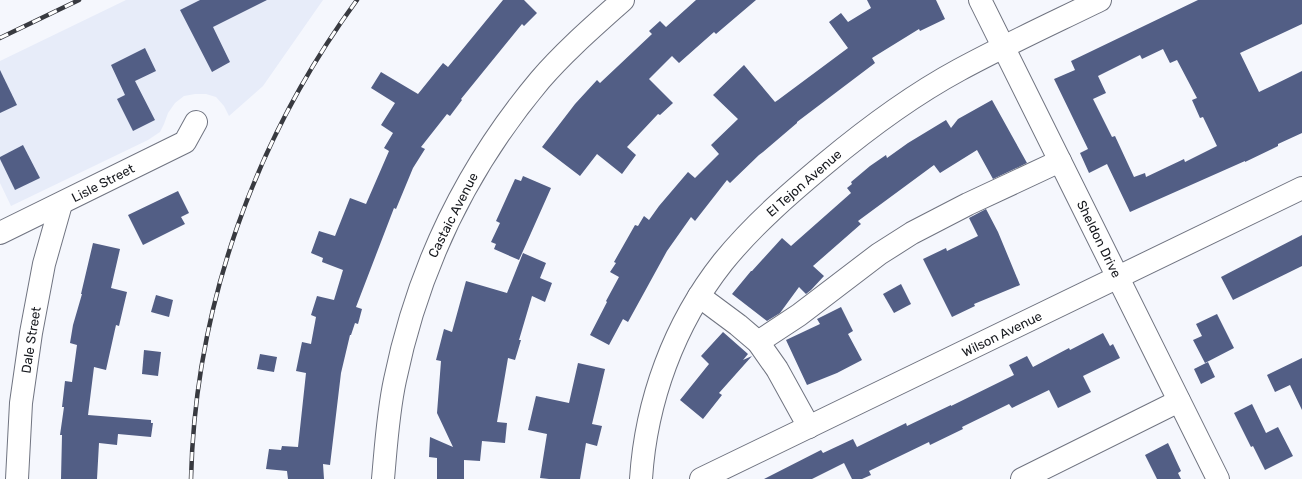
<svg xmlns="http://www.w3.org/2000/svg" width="1302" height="479" viewBox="0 0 1302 479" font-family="Rubik,sans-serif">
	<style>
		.built { fill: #e7ecf9 }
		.building { fill: #525e85; fill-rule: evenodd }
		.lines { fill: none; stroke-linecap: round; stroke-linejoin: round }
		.minor-casing { stroke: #707481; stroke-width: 24 }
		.minor { stroke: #fff; stroke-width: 22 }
		.rail-casing { stroke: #383a40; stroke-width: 4.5 }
		.rail { stroke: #fff; stroke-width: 3; stroke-dasharray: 9; stroke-linecap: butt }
		.labels { text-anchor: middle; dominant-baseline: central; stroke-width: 4; stroke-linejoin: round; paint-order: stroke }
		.street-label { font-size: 13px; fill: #16181d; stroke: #fff }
	</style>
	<rect width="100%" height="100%" fill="#f5f7fd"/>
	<path class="built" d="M 126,0 L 323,0 L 263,86 L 229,116 L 224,106 L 216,97 L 206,94 L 195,94 L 184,96 L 175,103 L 168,113 L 164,124 L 160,132 L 148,140 L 11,206 L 0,183 L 0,61 Z"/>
	<g class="building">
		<path d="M 200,0 L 267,0 L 213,27 L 230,62 L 212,72 L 180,10 Z"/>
		<path d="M 503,0 L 524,0 L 537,13 L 524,26 L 522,24 L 461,99 L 462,100 L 450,116 L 447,114 L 421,147 L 425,149 L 413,168 L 396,209 L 394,208 L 356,307 L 362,309 L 358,324 L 355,323 L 351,335 L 350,335 L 341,373 L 330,465 L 323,464 L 324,479 L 288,479 L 287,471 L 266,469 L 269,449 L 281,450 L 282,446 L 298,447 L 306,373 L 296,371 L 302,342 L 311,344 L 316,317 L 311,315 L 317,296 L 334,300 L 343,270 L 322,262 L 323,258 L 311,253 L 319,231 L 335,236 L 350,198 L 366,204 L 389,151 L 384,148 L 393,133 L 381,125 L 395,103 L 371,88 L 381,72 L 418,94 L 443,63 L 448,67 Z"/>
		<path d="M 696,0 L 756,0 L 716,34 L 714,32 L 679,63 L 672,56 L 649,79 L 673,103 L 660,115 L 658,114 L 627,147 L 636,155 L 622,174 L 597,154 L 580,176 L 542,147 L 575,104 L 597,80 L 600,83 L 652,34 L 649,31 L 660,21 L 666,27 Z"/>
		<path d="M 867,0 L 936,0 L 945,19 L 920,31 L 919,29 L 872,58 L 875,63 L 797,122 L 797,123 L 763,152 L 759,155 L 730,183 L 727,180 L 695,221 L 691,217 L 667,251 L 628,322 L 623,319 L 609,345 L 590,335 L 607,302 L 606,301 L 619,277 L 610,272 L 616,263 L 614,262 L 635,225 L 638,226 L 644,216 L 649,220 L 659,206 L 688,172 L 695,178 L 719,154 L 711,145 L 738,119 L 713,95 L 744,65 L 775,102 L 778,100 L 848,48 L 829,22 L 841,13 L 848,22 L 871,8 Z"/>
		<path d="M 1198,0 L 1302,0 L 1302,24 L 1240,53 L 1259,92 L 1302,71 L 1302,133 L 1278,144 L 1278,146 L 1245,162 L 1245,161 L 1130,212 L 1107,164 L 1089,173 L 1080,153 L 1088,149 L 1054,79 L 1075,70 L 1071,61 ZM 1163,49 L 1170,63 L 1177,60 L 1197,98 L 1192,100 L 1200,118 L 1203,117 L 1217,146 L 1185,162 L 1184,159 L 1146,177 L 1145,173 L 1134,177 L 1115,136 L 1112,137 L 1093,99 L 1106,93 L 1098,76 L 1140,55 L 1142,59 Z"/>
		<path d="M 145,48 L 156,71 L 135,81 L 155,120 L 133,131 L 117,99 L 125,95 L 111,65 Z"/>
		<path d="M 0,70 L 17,105 L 0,113 Z"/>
		<path d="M 992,100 L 1027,163 L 993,179 L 977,150 L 940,173 L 934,165 L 858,221 L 861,224 L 813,266 L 824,276 L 811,290 L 806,294 L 799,287 L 780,313 L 767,321 L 732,294 L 751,271 L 752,271 L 782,238 L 791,246 L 851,193 L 847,188 L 852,184 L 851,182 L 870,166 L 886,155 L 887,158 L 908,143 L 946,120 L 951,128 L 958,119 Z"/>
		<path d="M 23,145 L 40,178 L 15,190 L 0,159 L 0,157 Z"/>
		<path d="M 523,176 L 551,188 L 519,260 L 494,249 L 496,244 L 491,242 L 500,223 L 496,221 L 515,179 L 521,181 Z"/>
		<path d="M 178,191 L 189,213 L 181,217 L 185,224 L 143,245 L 128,215 Z"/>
		<path d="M 986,209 L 998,232 L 1020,285 L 974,304 L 975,306 L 952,317 L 923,259 L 946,248 L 947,251 L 978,236 L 969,218 Z"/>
		<path d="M 1302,235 L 1302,266 L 1233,300 L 1221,277 Z"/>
		<path d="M 93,243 L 120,249 L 111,288 L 127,292 L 119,326 L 116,325 L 106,370 L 94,367 L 88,415 L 151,420 L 151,423 L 153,423 L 151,437 L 118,434 L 117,445 L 99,443 L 97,479 L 61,479 L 62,435 L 60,435 L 64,407 L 62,407 L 65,381 L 72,382 L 77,345 L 70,343 L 73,325 L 82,294 L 81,294 Z"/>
		<path d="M 523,253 L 546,263 L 540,278 L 552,283 L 545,302 L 532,296 L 519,340 L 521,340 L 515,360 L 508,358 L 497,422 L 507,423 L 505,443 L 482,441 L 480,461 L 464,460 L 464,479 L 437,479 L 437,458 L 429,457 L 430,437 L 453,447 L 437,413 L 441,361 L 436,360 L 444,329 L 452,332 L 466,281 L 507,293 Z"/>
		<path d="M 901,284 L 911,304 L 894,313 L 883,294 Z"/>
		<path d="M 156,295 L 173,300 L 169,317 L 151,312 Z"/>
		<path d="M 841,307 L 853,331 L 848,334 L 862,360 L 837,373 L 807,385 L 786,340 L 820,324 L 817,319 Z"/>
		<path d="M 1217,314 L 1234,348 L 1205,363 L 1193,340 L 1202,336 L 1196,324 Z"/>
		<path d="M 723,332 L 748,354 L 743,360 L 752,356 L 719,393 L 722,395 L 703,419 L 680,400 L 709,364 L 701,356 Z"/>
		<path d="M 1103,333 L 1110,346 L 1113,344 L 1120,358 L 1083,376 L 1091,392 L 1058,408 L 1049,390 L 1012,408 L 1009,404 L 962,427 L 963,429 L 930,445 L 929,442 L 869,471 L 871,475 L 862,479 L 852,479 L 844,463 L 812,479 L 764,479 L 821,450 L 823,453 L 853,439 L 857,447 L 906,423 L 907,426 L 951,405 L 951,406 L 1014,375 L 1009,365 L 1027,356 L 1033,367 L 1069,348 L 1070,350 Z"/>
		<path d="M 144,350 L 161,352 L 158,376 L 142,374 Z"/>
		<path d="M 260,354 L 277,357 L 274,372 L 257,369 Z"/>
		<path d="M 1302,358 L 1302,410 L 1290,385 L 1275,392 L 1267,375 Z"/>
		<path d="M 1208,362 L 1215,377 L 1201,384 L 1194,369 Z"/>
		<path d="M 578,363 L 605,369 L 592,424 L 602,426 L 597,446 L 586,443 L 580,479 L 549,479 L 540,478 L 547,434 L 528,430 L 536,396 L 569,403 Z"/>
		<path d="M 1252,404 L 1266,433 L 1278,427 L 1293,456 L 1265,470 L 1253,446 L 1251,447 L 1234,413 Z"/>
		<path d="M 1168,443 L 1181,471 L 1178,473 L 1181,479 L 1157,479 L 1145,455 Z"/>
	</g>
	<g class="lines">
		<g class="minor-casing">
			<g id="minor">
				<path d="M 980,0 L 1218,479"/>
				<path d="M 0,233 L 185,142 L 196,122"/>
				<path d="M 699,296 L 738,325 L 758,342 L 777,369 L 809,427"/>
				<path d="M 758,342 L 799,315 L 879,254 L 912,233 L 968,204 L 1060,161"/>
				<path d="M 17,479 L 21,403 L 31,333 L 44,264 L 61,204"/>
				<path d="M 383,479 C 386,446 388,412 395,380 C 418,268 467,167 540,80 C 565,51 594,26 623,0"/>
				<path d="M 641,479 C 646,401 674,324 723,262 C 753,225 790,193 826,163 C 868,128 911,96 959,70 C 1005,45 1053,23 1100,0"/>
				<path d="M 701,479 L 1302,188"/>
				<path d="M 1022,479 L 1179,401"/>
			</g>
		</g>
		<use href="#minor" class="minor"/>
		<g class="rail-casing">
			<g id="rail">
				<path d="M 0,38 L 79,0"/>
				<path d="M 191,479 C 195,306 255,139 357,0"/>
			</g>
		</g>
		<use href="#rail" class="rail"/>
	</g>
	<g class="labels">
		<g class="street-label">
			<text transform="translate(103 183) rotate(-27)">Lisle Street</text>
			<text transform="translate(804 183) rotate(-41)">El Tejon Avenue</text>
			<text transform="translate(453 215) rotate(-63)">Castaic Avenue</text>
			<text transform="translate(1099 239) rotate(64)">Sheldon Drive</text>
			<text transform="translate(1002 334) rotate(-26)">Wilson Avenue</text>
			<text transform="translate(31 340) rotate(-81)">Dale Street</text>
		</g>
	</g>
</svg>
